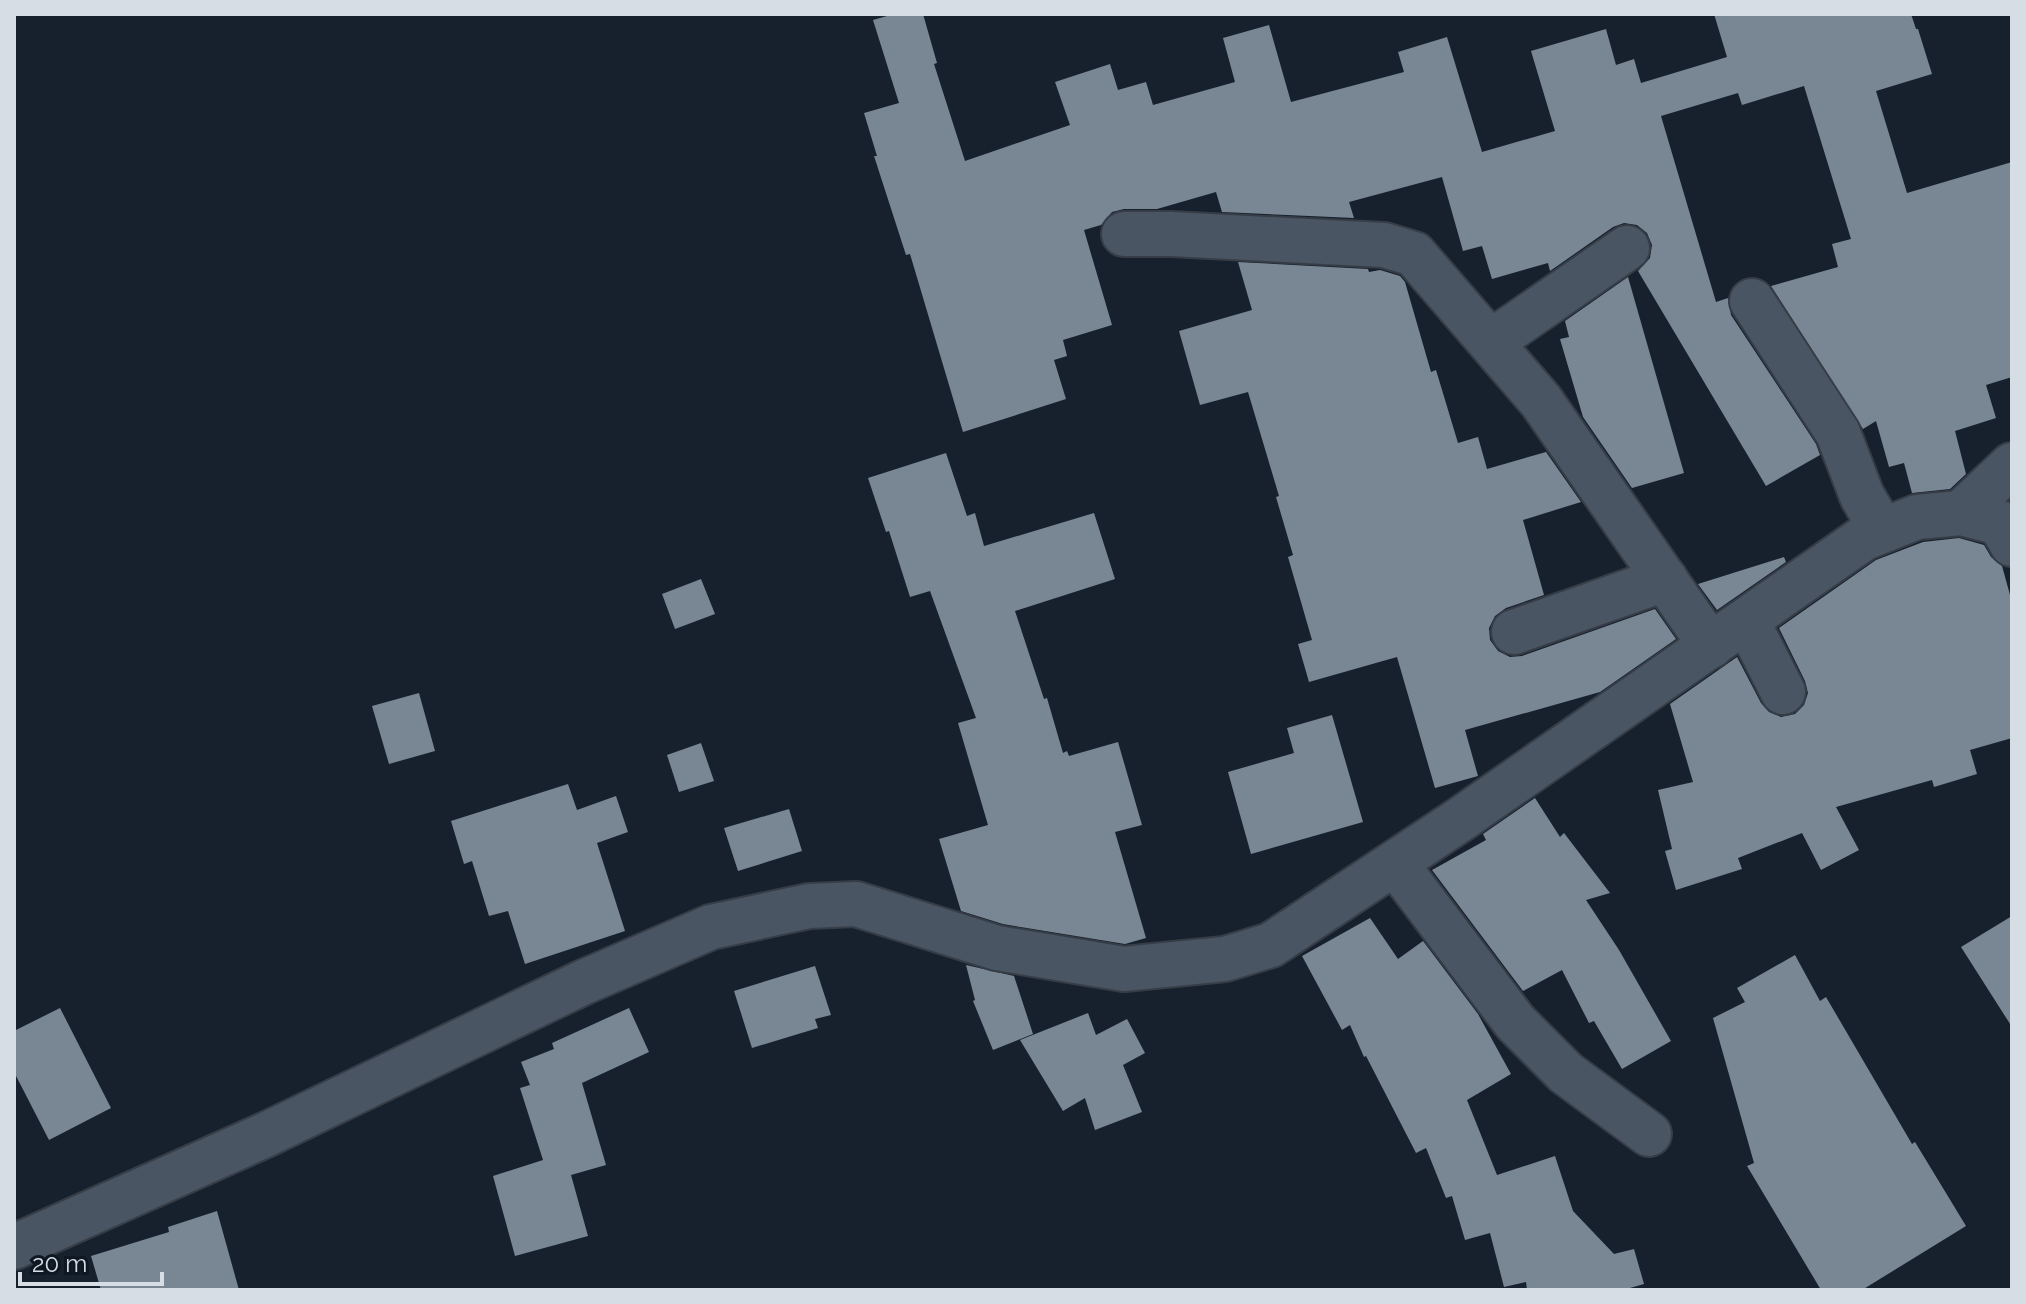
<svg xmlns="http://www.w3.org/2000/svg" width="2026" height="1304" viewBox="0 0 2026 1304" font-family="Raleway,sans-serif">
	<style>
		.building { fill: #798795 }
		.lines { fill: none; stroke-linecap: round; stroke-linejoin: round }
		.minor-casing { stroke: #363d47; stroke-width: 48 }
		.minor { stroke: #495562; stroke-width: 44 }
	</style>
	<rect width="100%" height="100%" fill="#16212d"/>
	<g class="building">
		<path d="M 894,14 L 923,14 L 937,63 L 934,64 L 965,161 L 1070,125 L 1055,82 L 1110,64 L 1118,90 L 1146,82 L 1153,105 L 1235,82 L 1223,38 L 1269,25 L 1291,102 L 1404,72 L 1398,52 L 1447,37 L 1482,152 L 1555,131 L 1531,51 L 1606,29 L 1616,65 L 1634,59 L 1641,83 L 1727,57 L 1714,14 L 1911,14 L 1916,29 L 1918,29 L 1932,74 L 1876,91 L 1907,193 L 2012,162 L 2012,377 L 1986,385 L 1996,418 L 1955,431 L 1966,474 L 1950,489 L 1912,493 L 1904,463 L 1889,467 L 1876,421 L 1863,429 L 1771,286 L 1838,267 L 1832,244 L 1851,239 L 1804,86 L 1742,105 L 1738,93 L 1661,116 L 1716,302 L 1728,298 L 1731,315 L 1816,444 L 1820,455 L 1766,486 L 1638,271 L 1650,258 L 1652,245 L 1647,233 L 1637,225 L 1624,223 L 1613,227 L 1550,271 L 1548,263 L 1492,279 L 1482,246 L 1463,251 L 1442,177 L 1349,202 L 1354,218 L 1222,212 L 1216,192 L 1157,209 L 1124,209 L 1112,212 L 1101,225 L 1084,230 L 1112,325 L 1063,340 L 1067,356 L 1054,360 L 1066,399 L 963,432 L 910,254 L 906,255 L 874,156 L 877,156 L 864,113 L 899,103 L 873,20 Z"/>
		<path d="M 1238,262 L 1368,269 L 1369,272 L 1380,270 L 1400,276 L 1405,282 L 1431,372 L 1436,370 L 1458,443 L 1478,437 L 1487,469 L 1546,452 L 1581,502 L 1523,520 L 1544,595 L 1506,608 L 1495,616 L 1489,628 L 1490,640 L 1498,651 L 1510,657 L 1522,656 L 1655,609 L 1676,639 L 1600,692 L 1465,730 L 1478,776 L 1435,788 L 1397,657 L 1309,682 L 1298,644 L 1312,640 L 1288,557 L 1293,555 L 1276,497 L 1279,496 L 1248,392 L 1200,405 L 1179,331 L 1252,310 Z"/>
		<path d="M 1628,277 L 1684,473 L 1632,488 L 1583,417 L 1560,339 L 1569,337 L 1565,321 Z"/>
		<path d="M 946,453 L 967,516 L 975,513 L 984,546 L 1094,513 L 1115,579 L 1015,611 L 1044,699 L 1047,698 L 1063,753 L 1067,751 L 1069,756 L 1118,742 L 1142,825 L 1115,832 L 1146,938 L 1125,944 L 1003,924 L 961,911 L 939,839 L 988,825 L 958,723 L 976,718 L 930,591 L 910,597 L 889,531 L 886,532 L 868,478 Z"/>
		<path d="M 1959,538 L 1984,545 L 1991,557 L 2002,566 L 2012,602 L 2012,738 L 1970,750 L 1977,774 L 1934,787 L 1932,780 L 1836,807 L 1859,850 L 1821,870 L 1802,833 L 1738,858 L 1742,869 L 1676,890 L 1665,851 L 1672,849 L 1658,790 L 1693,782 L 1670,704 L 1737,657 L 1761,703 L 1769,712 L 1781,717 L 1795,714 L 1804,705 L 1808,693 L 1805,681 L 1779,628 L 1876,560 L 1923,542 Z"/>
		<path d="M 1784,557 L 1786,562 L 1717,610 L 1698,584 Z"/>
		<path d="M 701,579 L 715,614 L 675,629 L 662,594 Z"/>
		<path d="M 419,693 L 435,751 L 389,764 L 372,706 Z"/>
		<path d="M 1332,715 L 1363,822 L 1251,854 L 1228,772 L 1294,753 L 1287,728 Z"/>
		<path d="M 701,743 L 714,781 L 679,792 L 667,755 Z"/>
		<path d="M 568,784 L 577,810 L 616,796 L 628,832 L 597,843 L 625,931 L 525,964 L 508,911 L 489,916 L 472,861 L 464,864 L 451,821 Z"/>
		<path d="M 1535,798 L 1560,837 L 1564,833 L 1610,893 L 1586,900 L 1619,950 L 1671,1041 L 1622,1069 L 1594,1021 L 1589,1023 L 1562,970 L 1523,991 L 1432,870 L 1486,840 L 1483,834 Z"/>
		<path d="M 789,809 L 802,851 L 738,871 L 724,828 Z"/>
		<path d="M 2012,916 L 2012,1027 L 1961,947 Z"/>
		<path d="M 1370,918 L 1398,959 L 1423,941 L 1478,1014 L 1511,1074 L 1467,1100 L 1497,1175 L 1555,1156 L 1573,1211 L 1614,1254 L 1634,1249 L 1644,1284 L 1623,1290 L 1527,1290 L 1526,1282 L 1504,1287 L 1490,1233 L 1465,1240 L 1452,1196 L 1446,1198 L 1426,1148 L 1416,1153 L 1366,1056 L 1364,1057 L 1350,1025 L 1342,1030 L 1302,956 Z"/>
		<path d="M 1795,955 L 1820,1001 L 1826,997 L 1912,1144 L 1915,1142 L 1966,1226 L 1862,1290 L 1821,1290 L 1747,1166 L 1754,1163 L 1713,1018 L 1745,1002 L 1737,988 Z"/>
		<path d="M 966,965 L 1014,976 L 1033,1034 L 993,1050 L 973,1001 L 975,1000 Z"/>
		<path d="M 815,966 L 831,1015 L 815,1019 L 818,1028 L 752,1048 L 734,991 Z"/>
		<path d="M 60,1008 L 111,1108 L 49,1140 L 14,1072 L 14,1031 Z"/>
		<path d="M 629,1008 L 649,1052 L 582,1083 L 606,1165 L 571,1175 L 588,1236 L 515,1256 L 493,1176 L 543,1160 L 520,1088 L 530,1085 L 521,1062 L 554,1049 L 552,1043 Z"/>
		<path d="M 1088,1013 L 1096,1035 L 1127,1019 L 1145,1053 L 1123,1065 L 1142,1112 L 1095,1130 L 1085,1098 L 1063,1111 L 1020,1040 Z"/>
		<path d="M 217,1211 L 239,1290 L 101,1290 L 91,1256 L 169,1232 L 168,1227 Z"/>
	</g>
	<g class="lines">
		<g class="minor-casing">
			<g id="minor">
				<path d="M 1124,234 L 1171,234 L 1384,245 L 1414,254 L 1541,401 L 1711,646"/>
				<path d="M 1752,301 L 1838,433 L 1862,496 L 1882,530"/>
				<path d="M 1491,342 L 1627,248"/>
				<path d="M 1961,513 L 2012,465"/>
				<path d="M 1747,621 L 1783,692"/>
				<path d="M 1514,632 L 1665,579"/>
				<path d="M 1395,863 L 1515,1022 L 1566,1073 L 1649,1134"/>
				<path d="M 14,1247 L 263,1136 L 584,982 L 711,927 L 809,906 L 856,904 L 997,948 L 1124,969 L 1225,959 L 1271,945 L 1461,819 L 1864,538 L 1917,517 L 1961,513 L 2000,523 L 2012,544"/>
			</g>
		</g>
		<use href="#minor" class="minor"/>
	</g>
	<rect width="2026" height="1304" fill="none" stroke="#d6dde5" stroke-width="32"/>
	<path d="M20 1272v12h142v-12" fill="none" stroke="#d6dde5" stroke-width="4"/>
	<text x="32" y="1272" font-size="24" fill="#d6dde5" stroke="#0d1823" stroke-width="6" paint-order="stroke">20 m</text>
</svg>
